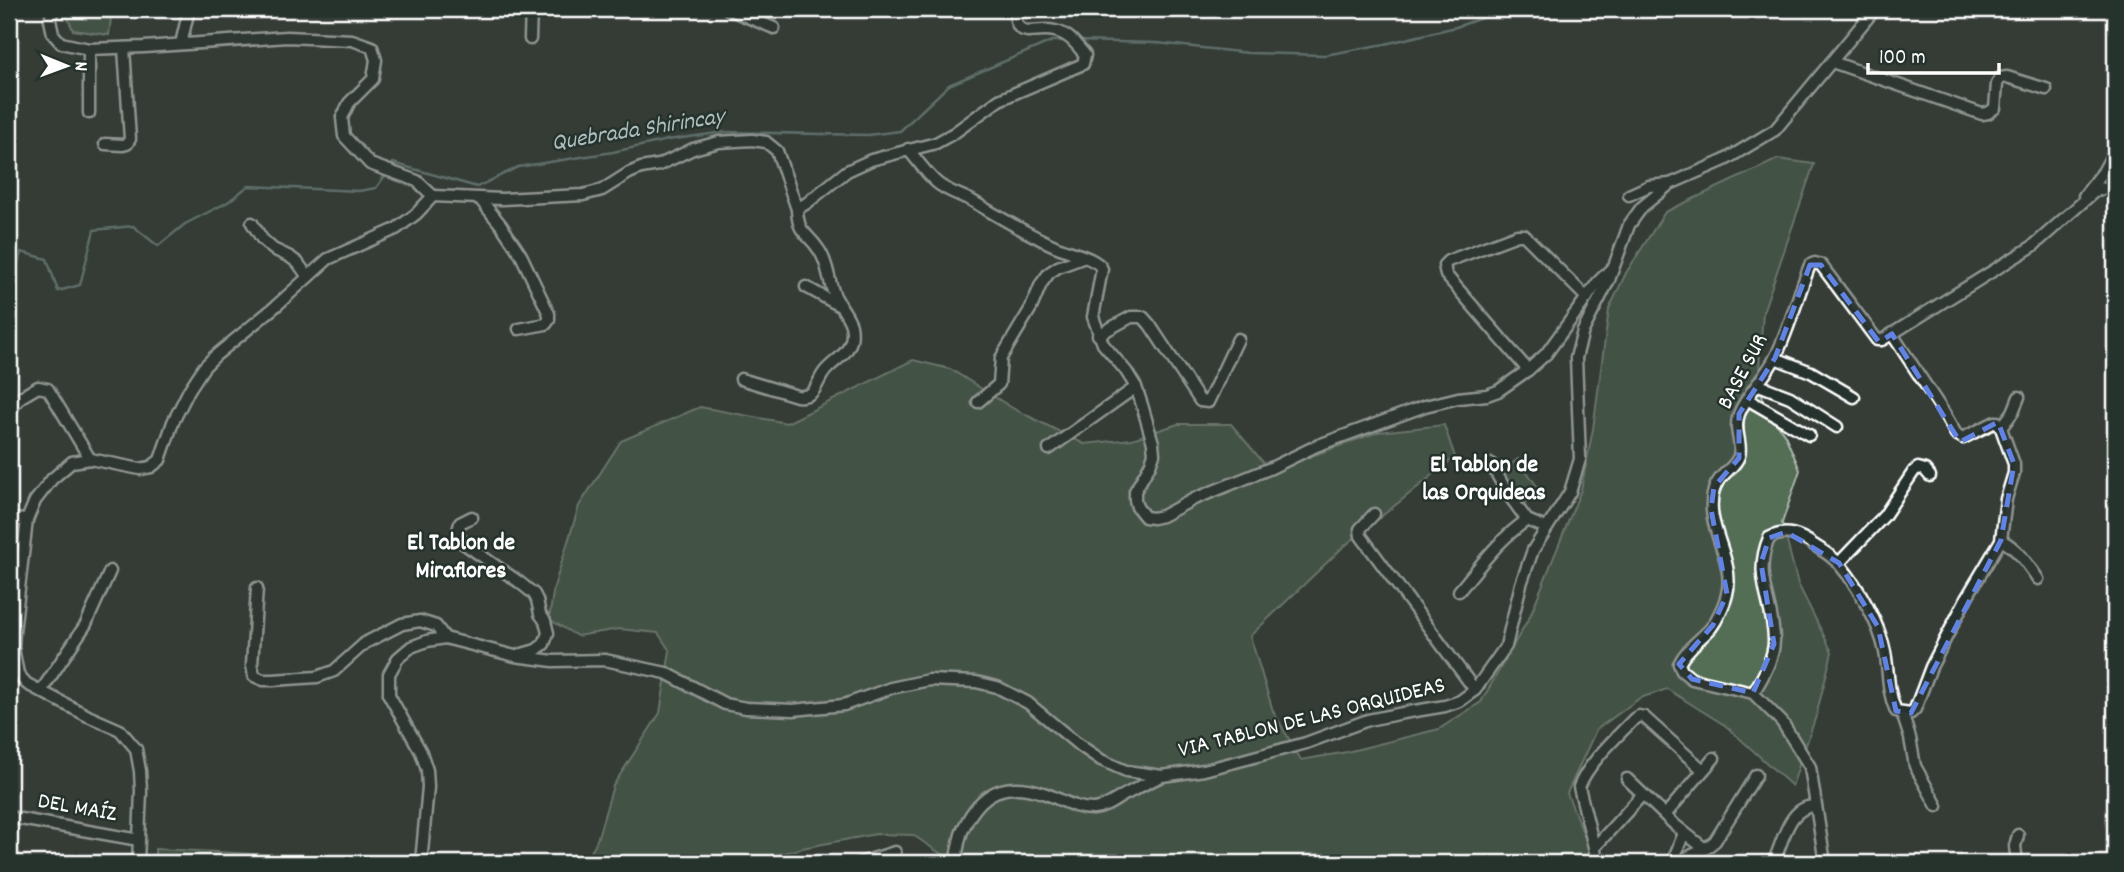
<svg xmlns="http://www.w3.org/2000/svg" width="2124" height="872" viewBox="0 0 2124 872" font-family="Dekko,sans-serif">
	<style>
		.green { fill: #526e55; stroke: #a8b6aa; stroke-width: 2 }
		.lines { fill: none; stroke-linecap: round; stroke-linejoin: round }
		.stream { stroke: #92a9a8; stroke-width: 2.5 }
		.minor-casing { stroke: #fff; stroke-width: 15 }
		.minor { stroke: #26332d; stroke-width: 10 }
		.marked { fill: none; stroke: #6183e4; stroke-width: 5; stroke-dasharray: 14 9; stroke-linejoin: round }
		.labels { text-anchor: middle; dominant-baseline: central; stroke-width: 5; stroke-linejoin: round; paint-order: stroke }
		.street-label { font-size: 23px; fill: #fff; stroke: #26332d }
		.water-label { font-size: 24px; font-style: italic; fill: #aebebe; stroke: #26332d }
		.neighbourhood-label { font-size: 24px; font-weight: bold; fill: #fff; stroke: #26332d }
	</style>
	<rect width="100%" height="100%" fill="#353d36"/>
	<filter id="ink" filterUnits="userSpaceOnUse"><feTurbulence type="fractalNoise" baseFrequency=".0143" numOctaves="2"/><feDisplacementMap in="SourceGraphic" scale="14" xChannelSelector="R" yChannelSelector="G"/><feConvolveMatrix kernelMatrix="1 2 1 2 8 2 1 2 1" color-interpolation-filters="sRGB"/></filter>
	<g filter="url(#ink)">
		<g class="green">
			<path d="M 64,9 L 112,9 L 109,35 L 73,30 Z"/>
			<path d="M 1778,159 L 1814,164 L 1763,312 L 1759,370 L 1764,407 L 1785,435 L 1800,470 L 1782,523 L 1798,584 L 1832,652 L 1816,716 L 1792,786 L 1726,726 L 1667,689 L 1640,698 L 1596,730 L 1567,793 L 1595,863 L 962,863 L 938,852 L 913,835 L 876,834 L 802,848 L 747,863 L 586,863 L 597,840 L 613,786 L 660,713 L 670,651 L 658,633 L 619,629 L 577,636 L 549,619 L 554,587 L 579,506 L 621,441 L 700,407 L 787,423 L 913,360 L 950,369 L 1014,409 L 1084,444 L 1132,439 L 1178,424 L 1231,424 L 1267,467 L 1292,463 L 1378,432 L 1444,425 L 1455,457 L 1341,549 L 1250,636 L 1273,711 L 1301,760 L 1347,752 L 1439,729 L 1481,702 L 1530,616 L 1581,490 L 1593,429 L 1609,309 L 1626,273 L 1665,212 Z"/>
			<path d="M 1518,459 L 1541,492 L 1522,505 L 1500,473 Z"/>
			<path d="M 155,849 L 179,850 L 364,860 L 363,863 L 155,863 Z"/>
		</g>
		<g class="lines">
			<g class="stream">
				<path d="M 1077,41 L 1157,43 L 1248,53 L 1325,55 L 1385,44 L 1456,27 L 1507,9"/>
				<path d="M 390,169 L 393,163 L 477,187 L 518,167 L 613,152 L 668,140 L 724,132 L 868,135 L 900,131 L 949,85 L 1052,41 L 1066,41"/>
				<path d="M 9,290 L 12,286 L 21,252 L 47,259 L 58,291 L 80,285 L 94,230 L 133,226 L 158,246 L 185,224 L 228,202 L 248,186 L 359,191 L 376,188 L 386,174"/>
			</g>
			<g class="minor-casing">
				<g id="minor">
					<path d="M 53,9 L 50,20 L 53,34 L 61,43 L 89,49 L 144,47 L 287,37 L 352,40 L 372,47 L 376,60 L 373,79 L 349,103 L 342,118 L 344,136 L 370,164 L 417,181 L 433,196"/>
					<path d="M 728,9 L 774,28"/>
					<path d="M 530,39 L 531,9"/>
					<path d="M 181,44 L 189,9"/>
					<path d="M 1832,62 L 1982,114 L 1988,113 L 1995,108 L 1997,84 L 2000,78 L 2007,77 L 2046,89"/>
					<path d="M 89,113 L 89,49"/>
					<path d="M 105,144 L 123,145 L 127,144 L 130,139 L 124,48"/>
					<path d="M 908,149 C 917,160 926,173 936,182 C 947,192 962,195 974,202 C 1001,218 1027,234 1055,246 C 1068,252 1098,258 1102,269 L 1093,317 L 1103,344 L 1126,371 L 1136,387 L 1142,405 L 1153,443 L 1154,454 L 1150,465 L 1135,491 L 1135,500 L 1137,507 L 1145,517 L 1153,518 L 1162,516 L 1194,499 L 1271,468 L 1316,446 L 1425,406 L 1458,398 L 1487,395 L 1498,391 L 1528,370 L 1546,354 L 1598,282 L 1612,268"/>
					<path d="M 1629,195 L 1649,186 L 1670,184"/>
					<path d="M 433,196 L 502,199 L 583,195 L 602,190 L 629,173 L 641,168 L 659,165 L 693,149 L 719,142 L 752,140 L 766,142 L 777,151 L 797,209 L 807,203 L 847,171 L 871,160 L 936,143 L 954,133 L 999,100 L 1083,64 L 1085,55 C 1076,44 1069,34 1055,31 C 1033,26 1015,43 1015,9"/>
					<path d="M 2084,196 L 2103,172 L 2115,150"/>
					<path d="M 480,199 L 501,225 L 521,255 L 549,314 L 549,320 L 546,324 L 519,329"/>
					<path d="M 252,223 L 262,239 L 273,249 L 290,257 L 298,263 L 308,277"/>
					<path d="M 806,287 L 840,306"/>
					<path d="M 1892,334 L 1944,413 L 1956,434 L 1963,438 L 1995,422 L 1998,422 L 2001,428"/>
					<path d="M 1098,335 L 1131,317 L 1143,317 L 1150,325 L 1200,401 L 1208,402 L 1238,339"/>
					<path d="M 1775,358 L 1811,372 L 1854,397"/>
					<path d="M 1528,370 L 1446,275 L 1444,265 L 1448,261 L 1517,235 L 1524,235 L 1587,298"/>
					<path d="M 741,379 L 797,396 C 818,398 815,382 826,370 C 835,360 847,355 851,341 C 852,337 852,329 851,325 C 848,315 840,306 835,296 C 828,282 829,264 819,250 C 807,231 798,235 797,209"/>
					<path d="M 1759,385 L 1790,397 L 1837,427"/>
					<path d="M 1747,399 L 1809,435"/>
					<path d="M 978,402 L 999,384 L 1001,358 L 1031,308 L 1041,284 L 1049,273 L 1058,267 L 1085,257"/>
					<path d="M 9,411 L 21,397 L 38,387 L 48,389 L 90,459"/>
					<path d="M 1049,449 L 1136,387"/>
					<path d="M 1491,464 L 1508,494 L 1527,520"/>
					<path d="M 1374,514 L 1360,529 L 1361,536 L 1475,690"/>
					<path d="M 472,517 L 460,523 C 457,532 458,536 463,543 L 519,582 L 534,594 L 537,600 L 540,614 L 545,621 L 548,633 L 544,644 L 536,650 L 519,655"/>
					<path d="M 9,519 L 27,520"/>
					<path d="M 2001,540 C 2018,549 2027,563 2038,579"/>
					<path d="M 1839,563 L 1884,516 L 1914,471 L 1918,468 L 1925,470 L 1930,476"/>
					<path d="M 257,588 L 252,665 L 254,676 L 263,680 L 273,680 L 317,677 L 334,671 L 365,643 L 402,624 L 420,621 L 436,626 L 445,638"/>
					<path d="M 1459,591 C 1480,566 1499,539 1527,520 L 1546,528"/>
					<path d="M 41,691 L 86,624 L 110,571"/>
					<path d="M 1753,693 C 1762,679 1774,658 1774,641 C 1774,602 1752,578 1769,538 C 1786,529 1800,535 1814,545 C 1823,551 1834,557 1840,565 C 1858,586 1880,625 1885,652 C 1889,672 1887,692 1896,711 L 1911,713 L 1915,709 L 1931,667 L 1967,597 L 2001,540 L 2006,499 L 2014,473 L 2014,464 L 2001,428 L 2013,412 L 2019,397"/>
					<path d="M 1902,713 L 1910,738 L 1915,766 L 1937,806"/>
					<path d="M 1627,779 L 1675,825 L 1705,849"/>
					<path d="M 1665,815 L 1714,758"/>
					<path d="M 9,817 L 139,840"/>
					<path d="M 1594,848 L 1642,795"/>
					<path d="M 138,863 L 141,791 L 140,771 L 136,749 L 120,730 L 88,716 L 27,684 L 18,674 L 13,648 L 14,632 L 27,520 L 35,501 L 52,479 L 72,462 L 90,459 L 140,469 L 151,467 L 160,460 L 173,422 L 189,390 L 204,367 L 215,356 L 276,306 L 328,259 L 396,229 L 416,214 L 433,196"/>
					<path d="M 421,863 L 428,787 L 427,770 L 421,752 L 389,695 L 389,674 L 398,658 L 411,647 L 427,641 L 445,638 L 515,656 L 553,661 L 605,660 L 666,673 L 725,704 L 746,708 L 793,710 L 844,705 L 891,688 L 929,680 L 976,682 L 997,687 L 1028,703 L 1075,742 L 1101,760 L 1126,771 L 1162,776 L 1204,770 L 1239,761 L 1306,743 L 1368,720 L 1403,713 L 1445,706 L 1460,701 L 1475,690 L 1506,646 L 1521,584 L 1533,550 L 1570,492 L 1580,459 L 1576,358 L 1583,331 L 1609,280 L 1629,225 L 1642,207 L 1670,184 L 1725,160 L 1775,130 L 1875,9"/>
					<path d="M 860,863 L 895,852"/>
					<path d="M 957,863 L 956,859 C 958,849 959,836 964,827 C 981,792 1005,780 1043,793 C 1059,798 1076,810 1094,809 C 1107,808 1117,798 1128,793 C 1139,787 1150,781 1162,776"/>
					<path d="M 1598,863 L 1579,787 C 1588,763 1616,738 1634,719 L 1639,716 L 1644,717 L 1703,770"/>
					<path d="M 1672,863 L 1684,833"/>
					<path d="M 1676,863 L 1705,849 L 1715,841 L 1756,775"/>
					<path d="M 1773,863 C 1783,843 1788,805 1816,806"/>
					<path d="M 1825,863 L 1810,767 L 1782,722 L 1753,693 L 1692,679 L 1682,671 L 1679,664 C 1686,649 1700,640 1711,628 C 1717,620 1725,604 1727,594 C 1736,559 1703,525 1714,490 C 1719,473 1735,469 1739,456 C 1743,443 1733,431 1739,414 C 1747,393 1766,377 1776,356 C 1790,327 1798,295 1810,265 L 1815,263 L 1821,265 L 1877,340 L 1882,340 L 2033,246 L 2094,192 L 2104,188 L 2115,188"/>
					<path d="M 2017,863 L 2015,846 L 2018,835"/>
				</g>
			</g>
			<use href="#minor" class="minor"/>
		</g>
	</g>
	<path d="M0 0H2124V872H0ZM 1810,265 L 1821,265 L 1879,342 L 1892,334 L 1960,442 L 1998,422 L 2014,464 L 2001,540 L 1911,713 L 1896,711 L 1878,627 L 1839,563 L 1786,532 L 1769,538 L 1761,563 L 1774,644 L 1753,693 L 1692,679 L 1679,664 L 1713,625 L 1727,594 L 1711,509 L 1714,487 L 1739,458 L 1739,414 L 1775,358 Z" fill="#353d36" fill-opacity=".55" fill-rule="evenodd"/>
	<path class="marked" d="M 1810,265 L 1821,265 L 1879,342 L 1892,334 L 1960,442 L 1998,422 L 2014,464 L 2001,540 L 1911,713 L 1896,711 L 1878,627 L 1839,563 L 1786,532 L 1769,538 L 1761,563 L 1774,644 L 1753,693 L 1692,679 L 1679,664 L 1713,625 L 1727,594 L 1711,509 L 1714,487 L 1739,458 L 1739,414 L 1775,358 Z"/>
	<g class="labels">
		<g class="street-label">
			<text transform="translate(1744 372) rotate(-62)">BASE SUR</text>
			<text transform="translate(1312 719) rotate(-14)">VIA TABLON DE LAS ORQUIDEAS</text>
			<text transform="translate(77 809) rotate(10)">DEL MAÍZ</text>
		</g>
		<g class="water-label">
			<text transform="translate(638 131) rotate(-9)">Quebrada Shirincay</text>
		</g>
		<g class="neighbourhood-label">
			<text x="1484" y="466">El Tablon de<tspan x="1484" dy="28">las Orquideas</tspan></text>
			<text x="461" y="544">El Tablon de<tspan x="461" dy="28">Miraflores</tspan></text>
		</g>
	</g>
	<rect width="2124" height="872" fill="none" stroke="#26332d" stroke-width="35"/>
	<rect x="18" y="18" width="2089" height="837" fill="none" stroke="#fff" stroke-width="2.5" filter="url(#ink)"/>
	<g transform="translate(66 66) rotate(91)" stroke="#26332d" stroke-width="5" paint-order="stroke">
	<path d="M0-5L12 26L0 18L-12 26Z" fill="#ffffff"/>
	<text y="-10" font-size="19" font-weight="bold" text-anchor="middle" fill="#ffffff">N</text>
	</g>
	<path d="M1868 63v10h131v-10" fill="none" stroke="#ffffff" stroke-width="3.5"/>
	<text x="1879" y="63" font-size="21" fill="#ffffff" stroke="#26332d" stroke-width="5" paint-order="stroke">100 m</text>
</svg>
